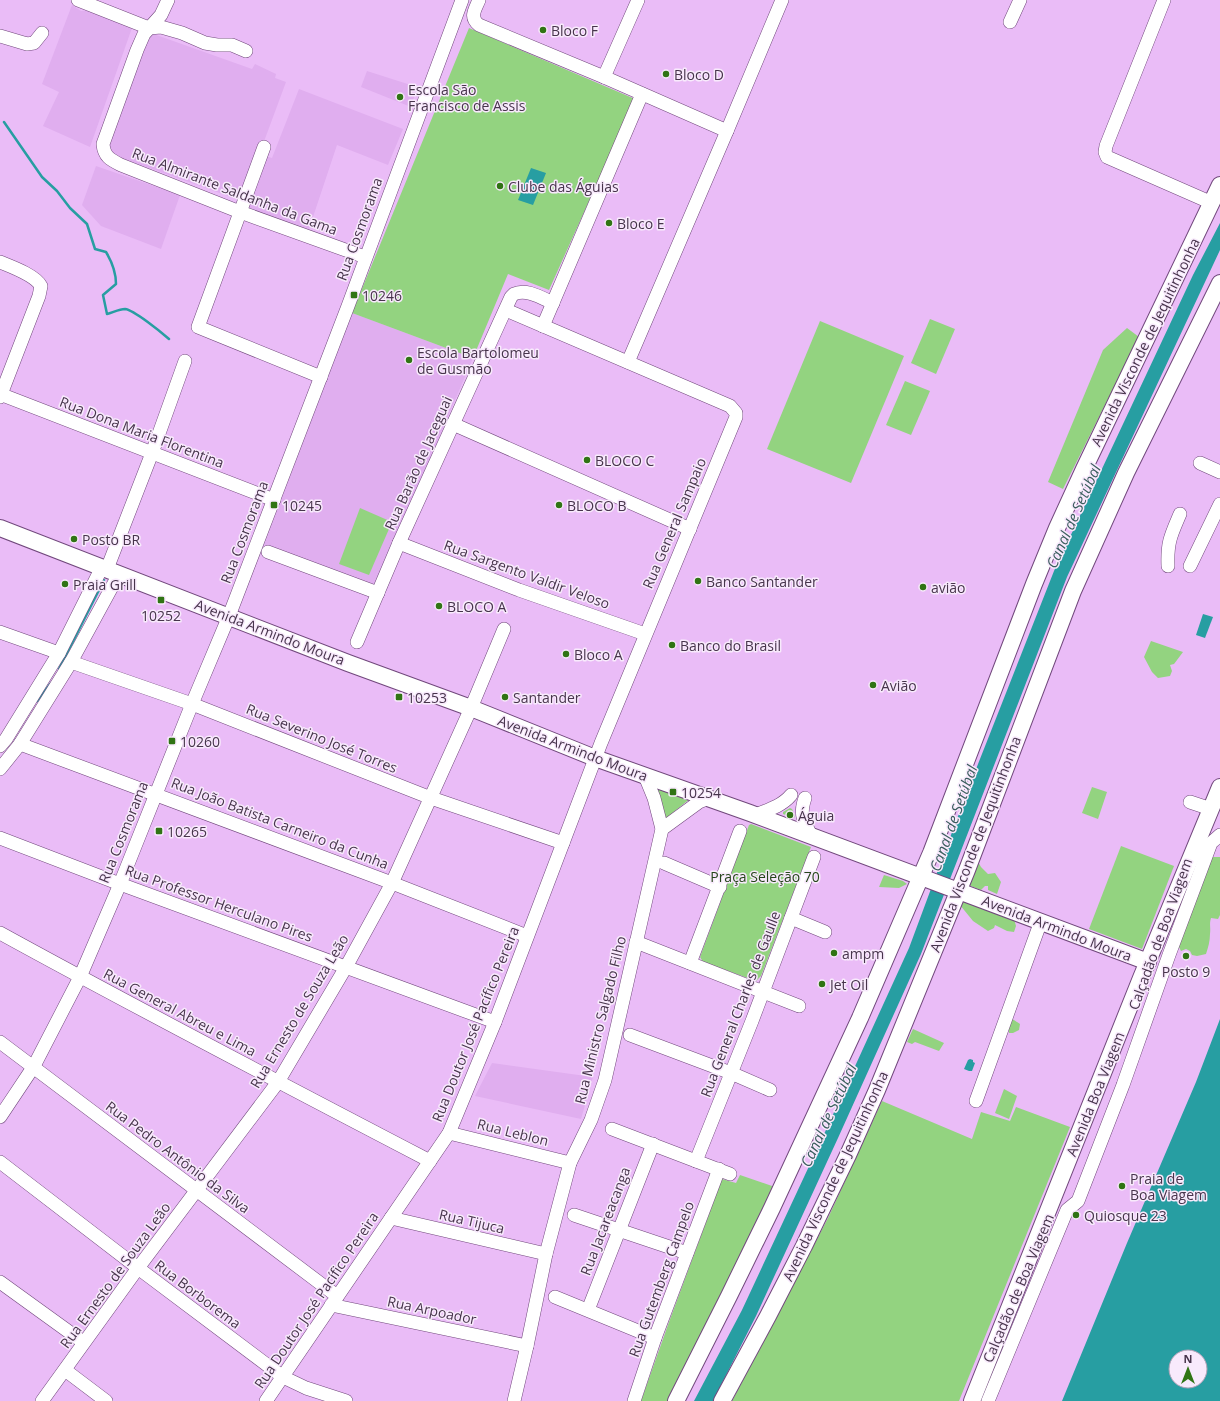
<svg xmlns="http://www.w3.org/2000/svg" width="1220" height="1401" viewBox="0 0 1220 1401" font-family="'Open Sans',sans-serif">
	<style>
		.built { fill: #e0aeef }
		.green { fill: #93d380 }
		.water { fill: #279ea2; fill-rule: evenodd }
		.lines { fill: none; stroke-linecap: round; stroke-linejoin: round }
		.stream { stroke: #279ea2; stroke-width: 2.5 }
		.minor-casing { stroke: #71487c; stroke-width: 14 }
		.major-casing { stroke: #71487c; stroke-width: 18 }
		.minor { stroke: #fff; stroke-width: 13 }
		.major { stroke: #fff; stroke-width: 16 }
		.poi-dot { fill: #307414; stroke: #f8eafc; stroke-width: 1.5 }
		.labels { text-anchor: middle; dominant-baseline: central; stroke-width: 3; stroke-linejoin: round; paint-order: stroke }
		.poi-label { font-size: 14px; fill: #47344c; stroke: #f8eafc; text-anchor: start }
		.street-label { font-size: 14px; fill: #47344c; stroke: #f8eafc }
		.park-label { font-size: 14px; fill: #25451a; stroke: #f8eafc }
		.water-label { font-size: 15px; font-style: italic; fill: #3b5d5e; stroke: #f8eafc }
	</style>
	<rect width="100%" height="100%" fill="#eabcf7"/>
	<g class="built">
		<path d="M 72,5 L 81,11 L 94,10 L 133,25 L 90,147 L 43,126 L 59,92 L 42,84 Z"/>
		<path d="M 148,32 L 252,69 L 255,64 L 276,74 L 275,78 L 286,82 L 242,201 L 110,154 L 107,138 Z"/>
		<path d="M 367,71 L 417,87 L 411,107 L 361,87 Z"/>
		<path d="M 299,89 L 403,129 L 388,165 L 337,145 L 309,229 L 246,207 L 265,156 L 272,158 Z"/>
		<path d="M 96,166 L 180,195 L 161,249 L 101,226 L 82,205 Z"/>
		<path d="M 352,313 L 473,358 L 374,590 L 263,548 Z"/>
		<path d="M 492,1063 L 593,1077 L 581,1119 L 475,1096 Z"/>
	</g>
	<g class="green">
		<path d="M 469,28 L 635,99 L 549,290 L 508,274 L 473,358 L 352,313 Z"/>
		<path d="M 930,319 L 955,329 L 936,374 L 911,363 Z"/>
		<path d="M 820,321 L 904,356 L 851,483 L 767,449 Z"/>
		<path d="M 1127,328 L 1139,337 L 1063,489 L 1048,482 L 1103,350 Z"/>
		<path d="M 905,381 L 930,391 L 911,435 L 886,425 Z"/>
		<path d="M 360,508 L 392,522 L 369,575 L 339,564 Z"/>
		<path d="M 1151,641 L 1183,652 L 1174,664 L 1170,665 L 1172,671 L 1170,676 L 1158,678 L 1152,672 L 1144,657 Z"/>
		<path d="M 655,784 L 691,798 L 665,819 Z"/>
		<path d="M 1092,787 L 1107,792 L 1098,819 L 1082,813 Z"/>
		<path d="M 790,808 L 792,809 L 795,816 L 794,818 L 783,814 L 783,812 Z"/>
		<path d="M 751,824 L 811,847 L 761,976 L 756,981 L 703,962 L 700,957 L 749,825 Z"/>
		<path d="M 1121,846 L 1174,866 L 1142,949 L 1089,929 Z"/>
		<path d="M 1212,857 L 1220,857 L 1220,915 L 1218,919 L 1211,918 C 1209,924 1211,928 1210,934 C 1210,941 1208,948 1206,954 L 1197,956 L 1192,955 L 1190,951 L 1186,949 L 1181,951 L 1177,943 Z"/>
		<path d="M 976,858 L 981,867 L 988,874 L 995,873 L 1001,882 L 997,894 L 988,890 L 988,886 L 985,886 L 981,890 L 963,883 Z"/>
		<path d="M 884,875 L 903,881 L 907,884 L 899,888 L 879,887 Z"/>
		<path d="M 967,898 L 1014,919 L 1016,926 L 1014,932 L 1007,931 L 995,925 L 994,928 L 988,931 L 973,921 L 960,905 Z"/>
		<path d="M 1011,1018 L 1020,1024 L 1019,1030 L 1013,1033 L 1009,1033 L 1009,1028 Z"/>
		<path d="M 913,1029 L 944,1043 L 939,1051 L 915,1042 L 912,1044 L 907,1042 Z"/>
		<path d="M 1004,1089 L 1017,1096 L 1009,1119 L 995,1113 Z"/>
		<path d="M 882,1101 L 972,1139 L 981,1112 L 1010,1121 L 1016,1107 L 1070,1127 L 959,1401 L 732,1401 L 828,1218 Z"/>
		<path d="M 740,1175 L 775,1187 L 670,1401 L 641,1401 L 669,1322 L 722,1179 L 736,1183 Z"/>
	</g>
	<g class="water">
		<path d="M 531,168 L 546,173 L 533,205 L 518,200 Z"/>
		<path d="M 1220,223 L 1220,250 L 1067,577 L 921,954 L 838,1138 L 756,1316 L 713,1401 L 694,1401 L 742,1310 L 825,1132 L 909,948 L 967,792 L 1054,571 L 1193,275 Z"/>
		<path d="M 1203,614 L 1213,617 L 1205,638 L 1196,635 Z"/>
		<path d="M 1220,1019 L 1220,1401 L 1062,1401 L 1127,1243 L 1196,1082 ZM 1176,1357 L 1200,1357 L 1200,1381 L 1176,1381 Z"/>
		<path d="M 970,1059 L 973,1060 L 973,1062 L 975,1063 L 972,1071 L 969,1071 L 964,1069 L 968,1060 Z"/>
	</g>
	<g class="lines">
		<g class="stream">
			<path d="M 4,122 L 42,177 L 57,191 L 70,208 L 87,224 L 95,249 L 106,252 C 112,262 116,272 116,284 L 103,295 L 107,314 C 112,313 119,309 125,309 C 134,310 161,332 169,339"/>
			<path d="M 59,669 L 104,580"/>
			<path d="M 37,701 L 51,683"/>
		</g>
		<g class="minor-casing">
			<g id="minor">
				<path d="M 78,0 L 149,28 L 161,27 L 182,33 L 205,43 L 217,45 L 232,45 L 246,51"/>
				<path d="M 168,0 L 161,15 L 144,34 L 137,50 L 103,144 C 104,157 111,160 121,165 L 240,212 L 365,257"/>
				<path d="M 479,0 C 475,10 469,17 479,25 L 604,77 L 727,131"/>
				<path d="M 1164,0 L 1106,146 L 1105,152 L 1107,157 L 1212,203"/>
				<path d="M 1010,22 L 1020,0"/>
				<path d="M 0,36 L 27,44 L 34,43 L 42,33"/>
				<path d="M 604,77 L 638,0"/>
				<path d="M 264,147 L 198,327 L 321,377"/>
				<path d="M 0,262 C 12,267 35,275 41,286 L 39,296 L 0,397"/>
				<path d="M 543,326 L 642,94"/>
				<path d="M 628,362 L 727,131 L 782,0"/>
				<path d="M 0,394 L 274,500"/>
				<path d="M 453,424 L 690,529"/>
				<path d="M 1200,463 L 1220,472"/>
				<path d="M 399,543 L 519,590 L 645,634"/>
				<path d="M 268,552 L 378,593"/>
				<path d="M 1168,566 C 1167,542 1171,535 1180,514"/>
				<path d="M 1190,566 L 1220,504"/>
				<path d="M 107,569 L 152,453 L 185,361"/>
				<path d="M 0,632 L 59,653"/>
				<path d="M 357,642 L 399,543 L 511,297 L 514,294 C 526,288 542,298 553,303"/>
				<path d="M 71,662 L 192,704 L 431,798 L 563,843"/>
				<path d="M 20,744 L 392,883 L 527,936"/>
				<path d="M 0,746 L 6,739 L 59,653 L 102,567"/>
				<path d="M 0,769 L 20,744 L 71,662 L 119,574"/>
				<path d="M 805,798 C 799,815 804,820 811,836"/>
				<path d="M 1190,802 L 1211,809"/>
				<path d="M 755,815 C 768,810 782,806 791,795"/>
				<path d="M 662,829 L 699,802 L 709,798"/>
				<path d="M 0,838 L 120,884 L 495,1022"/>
				<path d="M 664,863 L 720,887"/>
				<path d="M 791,918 L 825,932"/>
				<path d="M 0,933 C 142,1011 286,1086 430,1161"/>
				<path d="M 636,942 L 799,1006"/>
				<path d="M 690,963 L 740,831"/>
				<path d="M 630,1035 L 731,1073 L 770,1090"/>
				<path d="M 0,1042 L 337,1296"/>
				<path d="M 976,1101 L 1041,921"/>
				<path d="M 0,1117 L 34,1066 L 80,977 L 120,884 L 192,704 L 229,616 L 348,306 L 462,0"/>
				<path d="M 612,1129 L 730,1174"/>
				<path d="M 449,1133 L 570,1163"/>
				<path d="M 696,1161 L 752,1021 L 814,857"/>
				<path d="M 0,1162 L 138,1268 L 283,1377 L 306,1388 L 346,1401"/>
				<path d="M 574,1215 L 687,1253"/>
				<path d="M 391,1218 L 546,1254"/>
				<path d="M 0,1282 L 83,1342"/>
				<path d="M 555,1297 L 655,1338"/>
				<path d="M 331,1305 L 527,1346"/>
				<path d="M 588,1310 L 653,1144"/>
				<path d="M 65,1370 L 106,1401"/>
				<path d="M 42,1401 L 138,1268 L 278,1082 L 346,967 L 392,883 L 471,708 L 504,629"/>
				<path d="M 266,1401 L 449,1133 L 495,1022 L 601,743 L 736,417 L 736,413 L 730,406 L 506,310"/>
				<path d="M 514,1401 L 527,1346 L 546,1254 L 570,1163 L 591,1120 L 605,1080 L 662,829 L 654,798 L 645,776"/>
				<path d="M 634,1401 L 655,1338 L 719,1169"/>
				<path d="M 988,1401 L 1067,1210 L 1078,1201 L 1123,1085 L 1169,955 L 1211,843 L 1220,835"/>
			</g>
		</g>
		<g class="major-casing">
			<g id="major">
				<path d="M 0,528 L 348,663 L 471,708 L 595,758 L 750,813 L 1148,962"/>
				<path d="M 676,1401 L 729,1296 L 772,1208 L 860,1018 L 931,853 L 1034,584 L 1057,528 L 1084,469 L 1220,185"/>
				<path d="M 722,1401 L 768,1316 L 804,1246 L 848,1155 L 877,1090 L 967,870 L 1073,591 L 1126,473 L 1220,283"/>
				<path d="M 972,1401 L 1141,978 L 1220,787"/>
			</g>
		</g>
		<use href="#minor" class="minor"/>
		<use href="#major" class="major"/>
	</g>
	<g class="poi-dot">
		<circle cx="543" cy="30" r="4"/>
		<circle cx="666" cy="74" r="4"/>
		<circle cx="400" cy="97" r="4"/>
		<circle cx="500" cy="186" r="4"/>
		<circle cx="609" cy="223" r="4"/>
		<rect x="350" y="291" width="8" height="8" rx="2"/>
		<circle cx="409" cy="360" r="4"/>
		<circle cx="587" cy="460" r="4"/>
		<rect x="270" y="501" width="8" height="8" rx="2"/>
		<circle cx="559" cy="505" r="4"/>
		<circle cx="74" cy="539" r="4"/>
		<circle cx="698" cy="581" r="4"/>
		<circle cx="65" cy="584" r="4"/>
		<circle cx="923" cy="587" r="4"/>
		<rect x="157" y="596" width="8" height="8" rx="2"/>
		<circle cx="439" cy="606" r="4"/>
		<circle cx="672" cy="645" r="4"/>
		<circle cx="566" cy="654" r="4"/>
		<circle cx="873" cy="685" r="4"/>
		<rect x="395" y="693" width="8" height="8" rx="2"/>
		<circle cx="505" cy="697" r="4"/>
		<rect x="168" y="737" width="8" height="8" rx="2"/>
		<rect x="669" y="788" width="8" height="8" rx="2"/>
		<circle cx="790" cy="815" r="4"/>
		<rect x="155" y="827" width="8" height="8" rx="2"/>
		<circle cx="834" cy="953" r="4"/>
		<circle cx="1186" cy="956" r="4"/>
		<circle cx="822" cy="984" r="4"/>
		<circle cx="1122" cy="1186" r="4"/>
		<circle cx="1076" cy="1215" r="4"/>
	</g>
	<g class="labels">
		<g class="poi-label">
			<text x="551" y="30">Bloco F</text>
			<text x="674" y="74">Bloco D</text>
			<text x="408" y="89">Escola São<tspan x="408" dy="16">Francisco de Assis</tspan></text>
			<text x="508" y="186">Clube das Águias</text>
			<text x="617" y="223">Bloco E</text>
			<text x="362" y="295">10246</text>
			<text x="417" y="352">Escola Bartolomeu<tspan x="417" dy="16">de Gusmão</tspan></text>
			<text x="595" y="460">BLOCO C</text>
			<text x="282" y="505">10245</text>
			<text x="567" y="505">BLOCO B</text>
			<text x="82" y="539">Posto BR</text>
			<text x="706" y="581">Banco Santander</text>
			<text x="73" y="584">Praia Grill</text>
			<text x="931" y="587">avião</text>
			<text x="447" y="606">BLOCO A</text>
			<text x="161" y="615" text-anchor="middle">10252</text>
			<text x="680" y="645">Banco do Brasil</text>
			<text x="574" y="654">Bloco A</text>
			<text x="881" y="685">Avião</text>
			<text x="407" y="697">10253</text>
			<text x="513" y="697">Santander</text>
			<text x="180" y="741">10260</text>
			<text x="681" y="792">10254</text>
			<text x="798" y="815">Águia</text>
			<text x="167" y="831">10265</text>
			<text x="842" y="953">ampm</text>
			<text x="1186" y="971" text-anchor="middle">Posto 9</text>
			<text x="830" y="984">Jet Oil</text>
			<text x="1130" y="1178">Praia de<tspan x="1130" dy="16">Boa Viagem</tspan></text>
			<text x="1084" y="1215">Quiosque 23</text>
		</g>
		<g class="street-label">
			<text transform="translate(235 191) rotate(21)">Rua Almirante Saldanha da Gama</text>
			<text transform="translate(359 229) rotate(-70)">Rua Cosmorama</text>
			<text transform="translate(1145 342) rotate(-64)">Avenida Visconde de Jequitinhonha</text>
			<text transform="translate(142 432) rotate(21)">Rua Dona Maria Florentina</text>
			<text transform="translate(418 463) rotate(-66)">Rua Barão de Jaceguai</text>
			<text transform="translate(674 523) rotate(-67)">Rua General Sampaio</text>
			<text transform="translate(244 532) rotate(-69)">Rua Cosmorama</text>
			<text transform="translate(527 574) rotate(20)">Rua Sargento Valdir Veloso</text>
			<text transform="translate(270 632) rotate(21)">Avenida Armindo Moura</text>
			<text transform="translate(322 738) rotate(22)">Rua Severino José Torres</text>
			<text transform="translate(573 748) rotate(21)">Avenida Armindo Moura</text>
			<text transform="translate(280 823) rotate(21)">Rua João Batista Carneiro da Cunha</text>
			<text transform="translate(123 832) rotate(-68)">Rua Cosmorama</text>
			<text transform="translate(975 844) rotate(-69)">Avenida Visconde de Jequitinhonha</text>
			<text transform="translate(219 903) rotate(20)">Rua Professor Herculano Pires</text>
			<text transform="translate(1057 928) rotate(21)">Avenida Armindo Moura</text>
			<text transform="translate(1160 934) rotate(-70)">Calçadão de Boa Viagem</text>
			<text transform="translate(740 1004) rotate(-69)">Rua General Charles de Gaulle</text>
			<text transform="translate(299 1011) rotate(-59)">Rua Ernesto de Souza Leão</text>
			<text transform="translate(180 1012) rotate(28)">Rua General Abreu e Lima</text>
			<text transform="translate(600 1020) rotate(-76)">Rua Ministro Salgado Filho</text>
			<text transform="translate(475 1024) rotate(-68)">Rua Doutor José Pacífico Pereira</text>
			<text transform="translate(1095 1094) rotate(-68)">Avenida Boa Viagem</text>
			<text transform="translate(513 1132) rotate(14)">Rua Leblon</text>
			<text transform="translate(178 1157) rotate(37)">Rua Pedro Antônio da Silva</text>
			<text transform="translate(835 1176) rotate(-65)">Avenida Visconde de Jequitinhonha</text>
			<text transform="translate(472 1221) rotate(13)">Rua Tijuca</text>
			<text transform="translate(605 1221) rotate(-69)">Rua Jacareacanga</text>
			<text transform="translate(115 1275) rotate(-54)">Rua Ernesto de Souza Leão</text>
			<text transform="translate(661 1279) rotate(-70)">Rua Gutemberg Campelo</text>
			<text transform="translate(1018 1288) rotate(-67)">Calçadão de Boa Viagem</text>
			<text transform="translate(198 1294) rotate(37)">Rua Borborema</text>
			<text transform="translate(316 1300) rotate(-56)">Rua Doutor José Pacífico Pereira</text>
			<text transform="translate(432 1310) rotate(12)">Rua Arpoador</text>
		</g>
		<g class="park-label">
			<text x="765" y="876">Praça Seleção 70</text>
		</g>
		<g class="water-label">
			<text transform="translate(1073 516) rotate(-66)">Canal de Setúbal</text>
			<text transform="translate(953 818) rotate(-70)">Canal de Setúbal</text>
			<text transform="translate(828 1115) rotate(-65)">Canal de Setúbal</text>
		</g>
	</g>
	<g transform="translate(1188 1369)"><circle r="19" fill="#f8eafc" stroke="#b1a1b6"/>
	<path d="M0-3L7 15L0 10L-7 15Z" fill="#307414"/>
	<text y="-6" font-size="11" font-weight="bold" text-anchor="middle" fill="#47344c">N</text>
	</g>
</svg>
